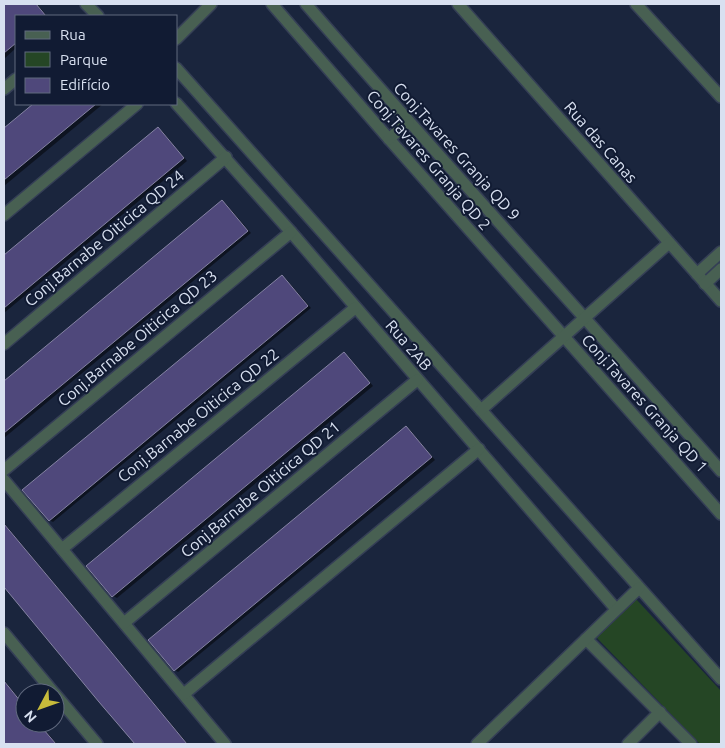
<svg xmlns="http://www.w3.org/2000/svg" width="725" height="748" viewBox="0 0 725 748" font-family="Ubuntu,sans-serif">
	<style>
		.green { fill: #254625 }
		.shadow { fill: #0007 }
		.building { fill: #4f487b; stroke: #8583a3 }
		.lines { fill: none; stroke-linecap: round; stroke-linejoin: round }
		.minor-casing { stroke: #353f56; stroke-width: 14 }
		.minor { stroke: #486052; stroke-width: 11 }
		.labels { text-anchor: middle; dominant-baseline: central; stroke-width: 4; stroke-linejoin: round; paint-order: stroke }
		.street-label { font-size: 16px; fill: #d8e0f0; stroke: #111b33 }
	</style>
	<rect width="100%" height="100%" fill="#1a253d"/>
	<path class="green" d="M 636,599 L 721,691 L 721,744 L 700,744 L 596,637 Z"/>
	<g class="shadow">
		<path d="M 4,4 L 37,4 L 47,16 L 16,16 L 16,48 L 4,59 Z"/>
		<path d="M 35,104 L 103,104 L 4,186 L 4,129 Z"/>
		<path d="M 158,129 L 162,131 L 187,161 L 4,313 L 4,257 Z"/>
		<path d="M 222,201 L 226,204 L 251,233 L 4,438 L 4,382 Z"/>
		<path d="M 282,276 L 286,279 L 311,308 L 53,522 L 49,520 Z"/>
		<path d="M 345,354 L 348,356 L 373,386 L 117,598 L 113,596 Z"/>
		<path d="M 406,428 L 410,430 L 435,460 L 178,672 L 175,670 Z"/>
		<path d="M 4,523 L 188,744 L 136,744 L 4,585 Z"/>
		<path d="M 4,680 L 25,706 L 25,723 L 39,723 L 57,744 L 5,744 L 4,742 Z"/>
	</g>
	<g class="building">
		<path d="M 4,4 L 36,4 L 46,16 L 16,16 L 16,43 L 4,53 Z"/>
		<path d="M 33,104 L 96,104 L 4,180 L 4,128 Z"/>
		<path d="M 158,127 L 184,158 L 4,308 L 4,255 Z"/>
		<path d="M 222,200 L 248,231 L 4,433 L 4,381 Z"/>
		<path d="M 282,275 L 308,306 L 49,521 L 22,490 Z"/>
		<path d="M 344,352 L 370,383 L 112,597 L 86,566 Z"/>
		<path d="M 406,426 L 432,457 L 174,671 L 148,640 Z"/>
		<path d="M 4,524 L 107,647 L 187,744 L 135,744 L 99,702 L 4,587 Z"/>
		<path d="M 4,681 L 25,707 L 25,723 L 38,723 L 56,744 L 4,744 Z"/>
	</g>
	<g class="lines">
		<g class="minor-casing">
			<g id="minor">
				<path d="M 86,4 L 98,16"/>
				<path d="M 272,4 L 389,139 L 721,514"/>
				<path d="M 306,4 C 442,161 583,315 721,471"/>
				<path d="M 458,4 L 721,301"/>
				<path d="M 636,4 L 721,97"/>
				<path d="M 176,39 L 211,4"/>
				<path d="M 176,68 L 721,679"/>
				<path d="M 4,89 L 16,79"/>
				<path d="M 176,103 L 291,232 L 616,609"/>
				<path d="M 389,139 L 408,122"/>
				<path d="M 4,215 L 137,104"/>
				<path d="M 697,274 L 721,252"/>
				<path d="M 705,284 L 721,269"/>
				<path d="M 4,344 L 226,157"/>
				<path d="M 481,410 L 669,243"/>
				<path d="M 4,470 L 291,232"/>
				<path d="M 4,480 L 225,744"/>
				<path d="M 62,549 L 355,308"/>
				<path d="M 124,623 L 417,380"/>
				<path d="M 4,633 L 54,693"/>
				<path d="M 586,639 L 691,744"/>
				<path d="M 55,694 L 97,744"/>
				<path d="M 184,694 L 479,449"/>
				<path d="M 477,744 L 639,588"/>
				<path d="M 628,744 L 660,712"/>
			</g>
		</g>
		<use href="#minor" class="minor"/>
	</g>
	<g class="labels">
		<g class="street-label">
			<text transform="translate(601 142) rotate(49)">Rua das Canas</text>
			<text transform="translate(457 151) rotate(48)">Conj.Tavares Granja QD 9</text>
			<text transform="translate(429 160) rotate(49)">Conj.Tavares Granja QD 2</text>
			<text transform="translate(104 238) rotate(-40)">Conj.Barnabe Oiticica QD 24</text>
			<text transform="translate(137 338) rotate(-40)">Conj.Barnabe Oiticica QD 23</text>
			<text transform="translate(409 345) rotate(49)">Rua 2AB</text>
			<text transform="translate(645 403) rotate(48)">Conj.Tavares Granja QD 1</text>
			<text transform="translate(198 415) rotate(-39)">Conj.Barnabe Oiticica QD 22</text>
			<text transform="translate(260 489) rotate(-40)">Conj.Barnabe Oiticica QD 21</text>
		</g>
	</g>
	<rect width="725" height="748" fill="none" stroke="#d8e0f0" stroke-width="10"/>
	<rect x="15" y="15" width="162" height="90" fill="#111b33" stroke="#616a7f"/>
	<rect x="25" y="31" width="25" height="8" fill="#486052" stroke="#616a7f"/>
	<text x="60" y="40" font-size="15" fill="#d8e0f0">Rua</text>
	<rect x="25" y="52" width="25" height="15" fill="#254625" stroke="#616a7f"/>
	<text x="60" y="65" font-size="15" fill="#d8e0f0">Parque</text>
	<rect x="25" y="78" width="25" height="15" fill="#4f487b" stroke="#616a7f"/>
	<text x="60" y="90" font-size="15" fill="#d8e0f0">Edifício</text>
	<g transform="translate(40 708) rotate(229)"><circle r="24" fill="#111b33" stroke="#616a7f"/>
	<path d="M0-4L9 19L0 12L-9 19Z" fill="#c7bb3b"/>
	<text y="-8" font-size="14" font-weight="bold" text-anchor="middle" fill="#d8e0f0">N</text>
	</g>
</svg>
